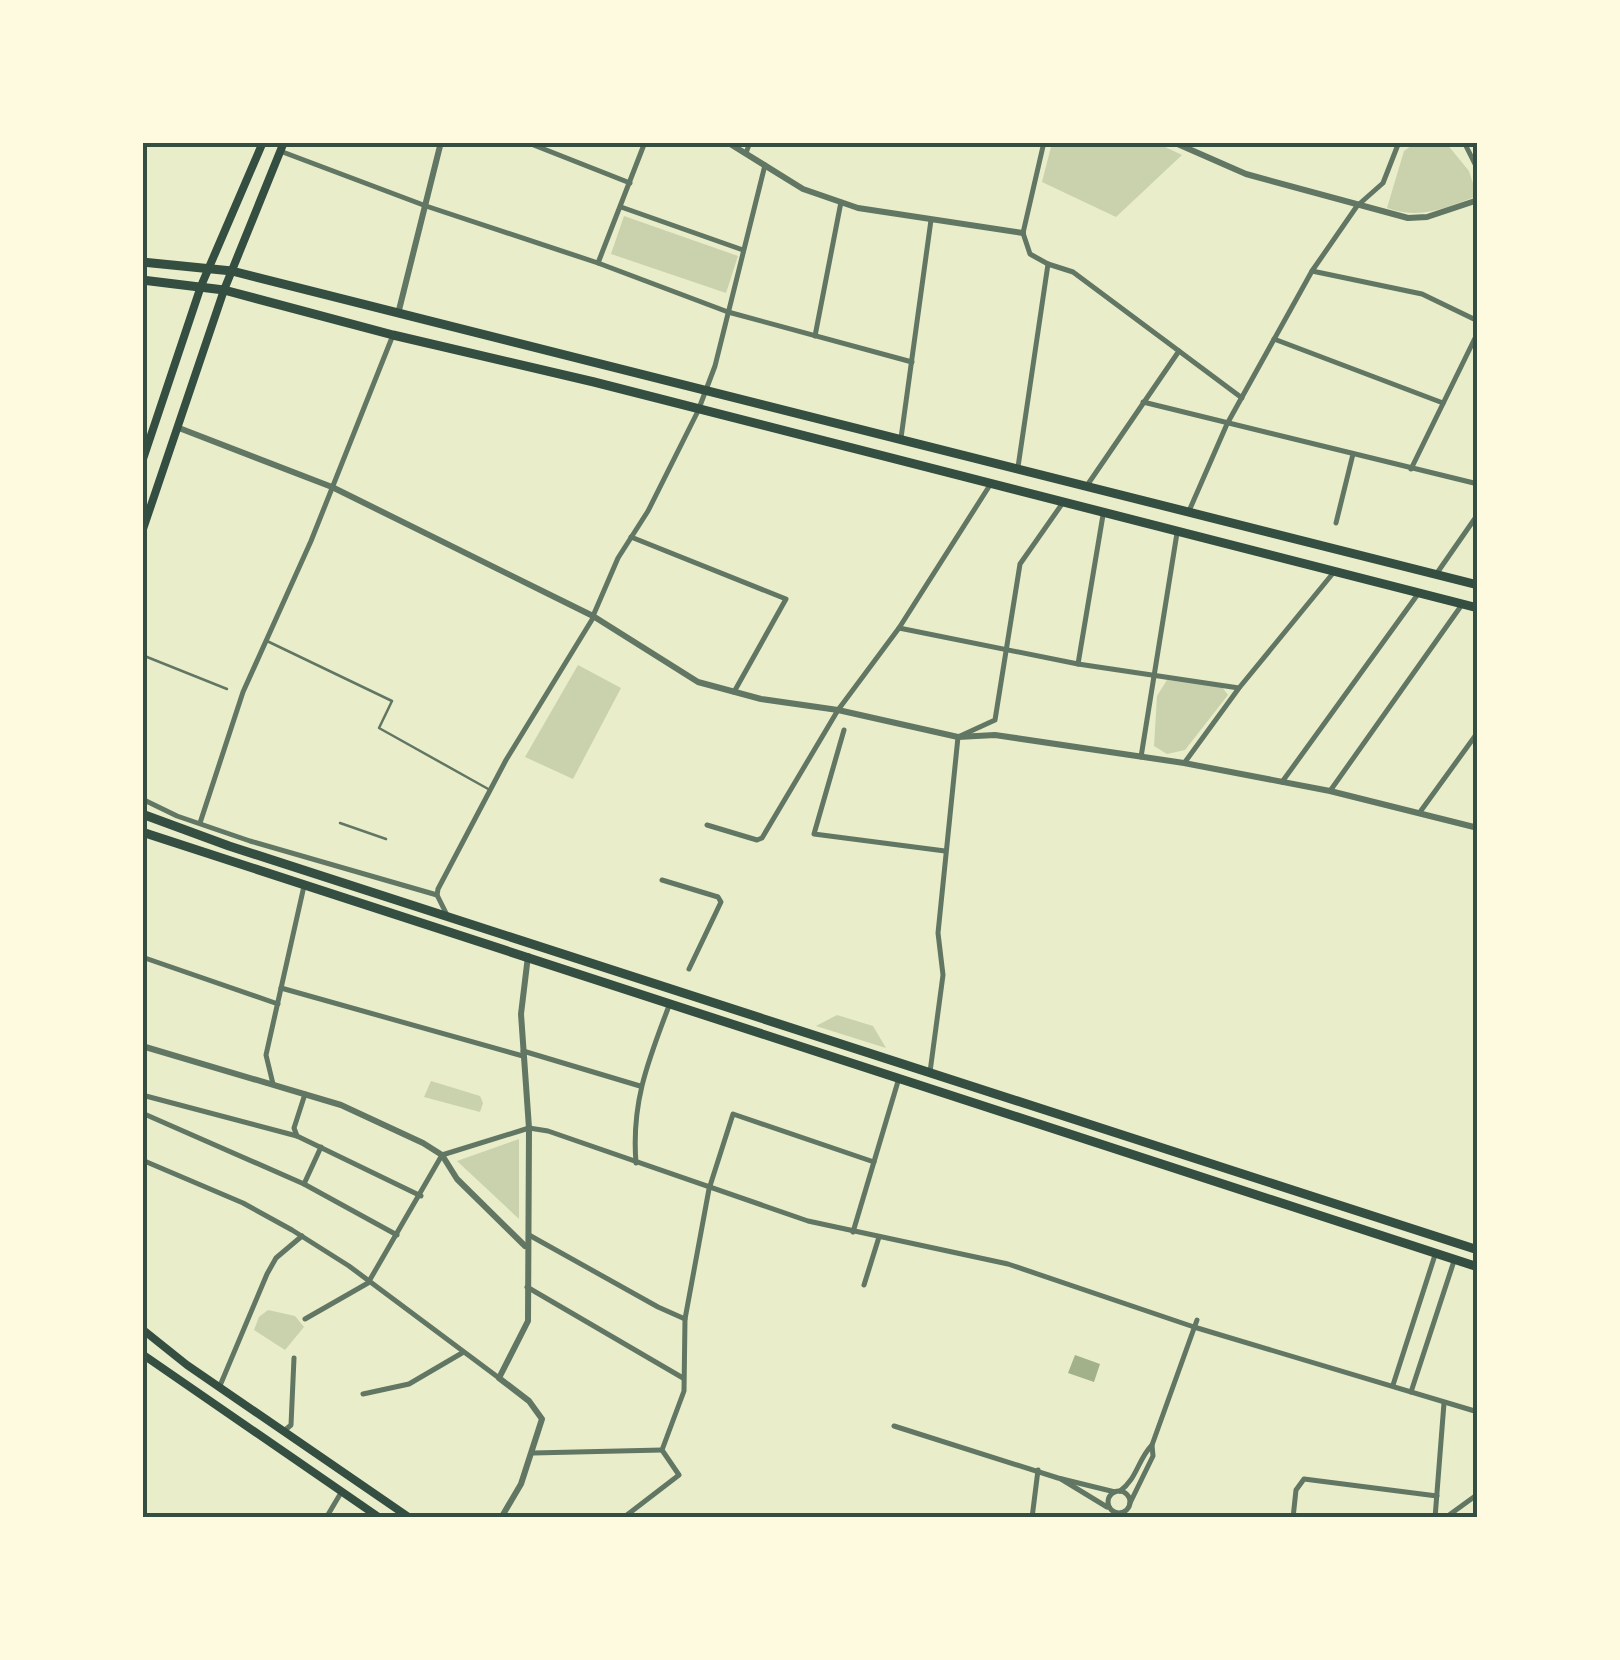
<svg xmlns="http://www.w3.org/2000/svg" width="1620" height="1660" viewBox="0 0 1620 1660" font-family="'Alegreya Sans',sans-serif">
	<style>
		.green { fill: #cad2ad }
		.water { fill: #a3b18a }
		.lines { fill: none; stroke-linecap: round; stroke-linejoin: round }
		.service { stroke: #617663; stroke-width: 2.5 }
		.minor { stroke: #617663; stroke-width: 5 }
		.tertiary { stroke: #617663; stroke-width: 6 }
		.secondary { stroke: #344e41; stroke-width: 8 }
		.primary { stroke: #344e41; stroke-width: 9 }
		.neatline { fill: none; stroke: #344e41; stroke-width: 4 }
	</style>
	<rect width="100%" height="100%" fill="#e9edc9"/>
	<g class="green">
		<path d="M 1052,143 L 1157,143 L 1182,155 L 1116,217 L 1042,182 Z"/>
		<path d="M 1415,143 L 1446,143 L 1469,171 L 1477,196 C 1445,208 1421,220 1387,208 L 1404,151 Z"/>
		<path d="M 624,216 L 738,256 L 726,293 L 611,254 Z"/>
		<path d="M 578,665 L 621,688 L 573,779 L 525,757 Z"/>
		<path d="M 1167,680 L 1222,687 L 1228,695 L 1185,750 L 1167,754 L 1154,746 L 1157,696 Z"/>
		<path d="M 837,1015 L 873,1026 L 886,1048 L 816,1026 Z"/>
		<path d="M 431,1081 L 480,1096 L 483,1103 L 480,1112 L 424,1097 Z"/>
		<path d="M 519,1139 L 519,1219 L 457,1161 Z"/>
		<path d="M 268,1310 L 295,1316 L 304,1327 L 285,1350 L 254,1330 L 259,1317 Z"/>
	</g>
	<path class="water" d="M 1075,1355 L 1100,1364 L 1094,1382 L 1068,1373 Z"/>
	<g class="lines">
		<g class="service">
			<path d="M 267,641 L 392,701 L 379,728 L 490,790"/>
			<path d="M 142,655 L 227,689"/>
			<path d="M 340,823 L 386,839"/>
		</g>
		<g class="minor">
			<path d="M 526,142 L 630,183"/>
			<path d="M 1464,142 L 1478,170"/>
			<path d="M 280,151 L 426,206 L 598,263 L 728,312 L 912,362"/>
			<path d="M 746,153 L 750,142"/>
			<path d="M 621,207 L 743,250"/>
			<path d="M 598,263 L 645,142"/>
			<path d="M 1048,264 L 1073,272 L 1242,398"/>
			<path d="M 1312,271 L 1422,294 L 1478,321"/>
			<path d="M 815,336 L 841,202"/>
			<path d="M 1274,339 L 1443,403"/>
			<path d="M 1143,402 L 1478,484"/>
			<path d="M 901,438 L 931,220"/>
			<path d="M 1018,467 L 1048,264 L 1030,254 L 1023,233 L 1044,142"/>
			<path d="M 1411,469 L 1478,332"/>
			<path d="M 1088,484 L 1179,351"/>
			<path d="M 1189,511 L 1227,424 L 1312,271 L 1357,206 L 1383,183 L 1399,142"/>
			<path d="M 1336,523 L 1353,454"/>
			<path d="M 631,537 L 786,599 L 734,692"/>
			<path d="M 1437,573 L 1478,514"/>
			<path d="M 593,616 L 618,558 L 648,511 L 698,411 L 715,366 L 765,165"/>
			<path d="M 899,628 L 1078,664 L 1239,688"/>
			<path d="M 1078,664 L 1103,515"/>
			<path d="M 844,730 L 814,834 L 945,851"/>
			<path d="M 1141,757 L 1177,533"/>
			<path d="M 1185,762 L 1239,688 L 1334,572"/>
			<path d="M 1282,782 L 1418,594"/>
			<path d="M 1330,791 L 1461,606"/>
			<path d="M 142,799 L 177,816 L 250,841 L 437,895"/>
			<path d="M 1420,812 L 1478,732"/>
			<path d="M 200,823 L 243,692 L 311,541 L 393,335"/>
			<path d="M 707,825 L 757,840 L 762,838 L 838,710 L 899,628 L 990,485"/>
			<path d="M 662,880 L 718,897 L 721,902 L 689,969"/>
			<path d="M 447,915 L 437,895 L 438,889 L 506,760 L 593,618"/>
			<path d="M 142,957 L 278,1004"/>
			<path d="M 281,988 L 523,1056"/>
			<path d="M 523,1051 L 640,1086"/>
			<path d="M 930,1072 L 943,975 L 938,933 L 958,737 L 995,720 L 1020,564 L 1062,504"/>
			<path d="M 273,1084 L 266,1055 L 304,886"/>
			<path d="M 305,1094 L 294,1128 L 297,1136 L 421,1196"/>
			<path d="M 142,1095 L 297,1136"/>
			<path d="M 142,1113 L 304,1184 L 397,1235"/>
			<path d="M 142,1160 L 243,1203 L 292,1230 L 349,1266 L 499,1378"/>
			<path d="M 636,1163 C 631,1101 649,1059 670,1003"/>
			<path d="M 304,1184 L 321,1147"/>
			<path d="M 853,1232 L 899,1078"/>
			<path d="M 529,1235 L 658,1307 L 685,1319"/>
			<path d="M 864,1285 L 879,1237"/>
			<path d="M 527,1287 L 683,1378"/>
			<path d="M 305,1319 L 368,1283 L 442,1155 L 529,1128 L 548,1131 L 808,1221 L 1008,1264 L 1194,1327 L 1478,1412"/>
			<path d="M 1393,1385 L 1435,1255"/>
			<path d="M 219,1388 L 267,1274 L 276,1258 L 302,1236"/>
			<path d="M 1411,1392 L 1454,1261"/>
			<path d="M 363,1394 L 409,1384 L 462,1353"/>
			<path d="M 894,1426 L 1058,1478 L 1115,1492"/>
			<path d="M 284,1431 L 291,1425 L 294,1358"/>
			<path d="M 533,1453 L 662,1450"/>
			<path d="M 1061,1479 L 1107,1507"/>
			<circle cx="1119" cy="1502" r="11"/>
			<path d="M 1120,1491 C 1137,1479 1138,1459 1152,1445"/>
			<path d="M 1130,1503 L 1153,1456 L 1152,1445 L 1197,1320"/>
			<path d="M 326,1518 L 342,1491"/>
			<path d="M 623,1518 L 679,1475 L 662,1450 L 684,1391 L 685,1319 L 709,1189 L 733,1114 L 874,1162"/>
			<path d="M 1032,1518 L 1038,1470"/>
			<path d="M 1293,1518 L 1296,1490 L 1304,1479 L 1437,1496"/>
			<path d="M 1435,1518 L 1444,1403"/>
			<path d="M 1445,1518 L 1478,1494"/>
		</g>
		<g class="tertiary">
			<path d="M 727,142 L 803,189 L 858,208 L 1023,233"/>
			<path d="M 1173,142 L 1246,174 L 1408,218 L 1427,217 L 1478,200"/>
			<path d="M 398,314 L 441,142"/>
			<path d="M 179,428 L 332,487 L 593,616 L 698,682 L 761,699 L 838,710 L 958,737 L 995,735 L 1184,763 L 1330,791 L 1478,828"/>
			<path d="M 142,1046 L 341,1105 L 423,1143 L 442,1155 L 457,1179 L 525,1246"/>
			<path d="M 501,1518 L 521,1484 L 542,1419 L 529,1401 L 499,1378 L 528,1321 L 529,1128 L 521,1014 L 528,956"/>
		</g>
		<g class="secondary">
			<path d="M 142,462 L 201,286 L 263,142"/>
			<path d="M 142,532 L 224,290 L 284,142"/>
			<path d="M 142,1329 L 187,1365 L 410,1518"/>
			<path d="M 142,1354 L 380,1518"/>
		</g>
		<g class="primary">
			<path d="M 142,262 L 232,271 L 1478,585"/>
			<path d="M 142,280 L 224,290 L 393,335 L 594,382 L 1478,608"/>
			<path d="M 142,814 L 229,846 L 1478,1250"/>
			<path d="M 142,832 L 1478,1267"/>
		</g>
	</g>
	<rect width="1620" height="1660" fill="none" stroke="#fefae0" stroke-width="290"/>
	<rect x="145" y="145" width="1330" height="1370" class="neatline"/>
</svg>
